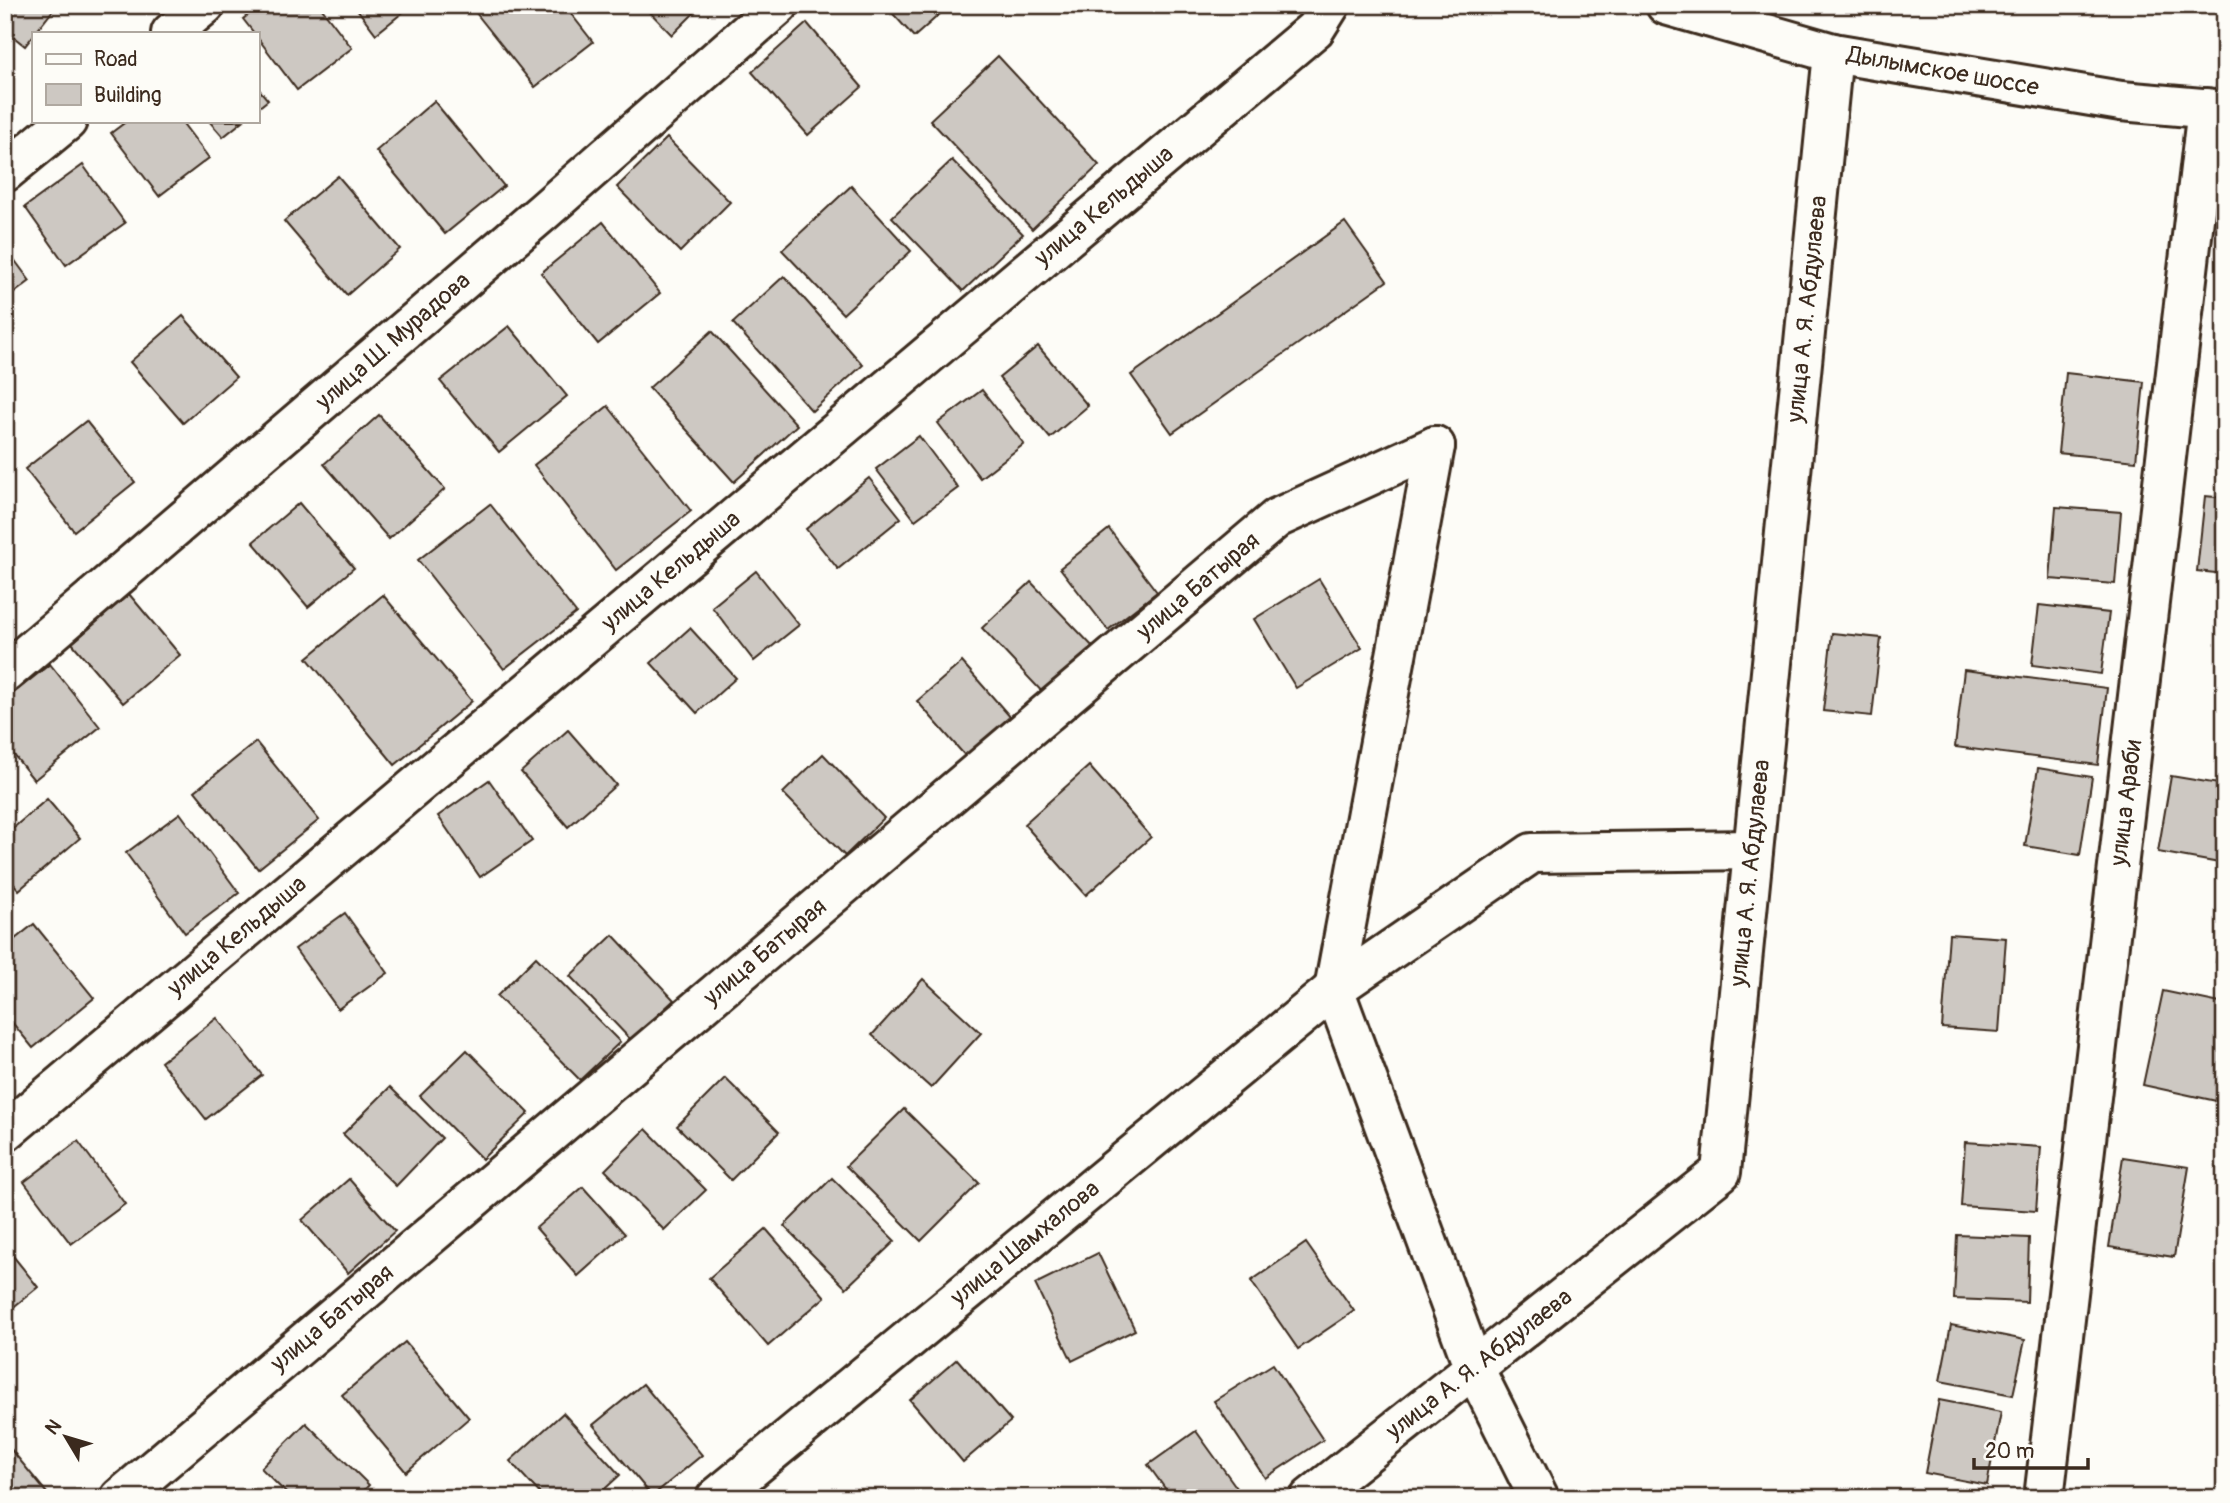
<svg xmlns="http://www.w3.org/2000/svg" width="2230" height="1503" viewBox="0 0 2230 1503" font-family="Pangolin,sans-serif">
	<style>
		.building { fill: #cdc8c2; stroke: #3b2a1e; stroke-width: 2 }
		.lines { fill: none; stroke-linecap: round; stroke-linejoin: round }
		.minor-casing { stroke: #3b2a1e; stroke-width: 44 }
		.major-casing { stroke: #3b2a1e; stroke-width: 44 }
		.minor { stroke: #fdfcf7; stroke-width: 38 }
		.major { stroke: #fdfcf7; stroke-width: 38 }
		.labels { text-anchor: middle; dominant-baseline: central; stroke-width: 5; stroke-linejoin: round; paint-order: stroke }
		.street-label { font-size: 24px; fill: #3b2a1e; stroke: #fdfcf7 }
	</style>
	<rect width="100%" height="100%" fill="#fdfcf7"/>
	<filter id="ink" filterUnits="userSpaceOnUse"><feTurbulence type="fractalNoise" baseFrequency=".0143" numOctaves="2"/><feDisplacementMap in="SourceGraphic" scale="14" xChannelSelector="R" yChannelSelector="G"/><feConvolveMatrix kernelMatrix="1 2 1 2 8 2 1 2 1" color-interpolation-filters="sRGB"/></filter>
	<g filter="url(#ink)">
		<g class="building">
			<path d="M 5,5 L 57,5 L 25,46 L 5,30 Z"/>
			<path d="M 261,5 L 319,5 L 352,48 L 297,90 L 257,37 L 257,33 L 254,33 L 243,19 Z"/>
			<path d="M 354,5 L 412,5 L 376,34 Z"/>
			<path d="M 486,5 L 564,5 L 593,42 L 535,87 L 476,13 Z"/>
			<path d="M 643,5 L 702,5 L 672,35 Z"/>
			<path d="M 885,5 L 950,5 L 914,37 Z"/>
			<path d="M 807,23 L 862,87 L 808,135 L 752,72 Z"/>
			<path d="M 998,56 L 1099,165 L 1032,229 L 930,120 Z"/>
			<path d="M 257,87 L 268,100 L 257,109 Z"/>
			<path d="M 434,101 L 504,186 L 445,234 L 376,151 Z"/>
			<path d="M 127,121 L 181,121 L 209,158 L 159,196 L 111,133 Z"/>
			<path d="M 209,121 L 243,121 L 223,137 Z"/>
			<path d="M 667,138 L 730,202 L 680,252 L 617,187 Z"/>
			<path d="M 952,160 L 1023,234 L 963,291 L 892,217 Z"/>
			<path d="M 83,165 L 125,223 L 66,265 L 25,207 Z"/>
			<path d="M 338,176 L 400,249 L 347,295 L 284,221 Z"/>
			<path d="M 851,186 L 911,251 L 843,314 L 782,250 Z"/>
			<path d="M 603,222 L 660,293 L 598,344 L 541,273 Z"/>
			<path d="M 1345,222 L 1387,281 L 1172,433 L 1131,375 Z"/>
			<path d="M 5,247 L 30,281 L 5,300 Z"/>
			<path d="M 784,276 L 863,365 L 812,411 L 733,323 Z"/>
			<path d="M 183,316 L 236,377 L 183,423 L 130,362 Z"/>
			<path d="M 509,326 L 567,396 L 499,452 L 440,381 Z"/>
			<path d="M 712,331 L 797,425 L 734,482 L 649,388 Z"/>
			<path d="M 1038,346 L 1088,406 L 1050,438 L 999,378 Z"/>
			<path d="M 2066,373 L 2144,382 L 2136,461 L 2058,453 Z"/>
			<path d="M 982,390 L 1024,444 L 980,478 L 938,423 Z"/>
			<path d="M 608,406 L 691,511 L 616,570 L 534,465 Z"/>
			<path d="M 379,415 L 445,489 L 389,539 L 324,464 Z"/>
			<path d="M 86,421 L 135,482 L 74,531 L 25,469 Z"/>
			<path d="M 919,436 L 958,488 L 915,520 L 876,469 Z"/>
			<path d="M 869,478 L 901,518 L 838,569 L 806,529 Z"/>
			<path d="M 2205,496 L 2225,498 L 2225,574 L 2197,571 Z"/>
			<path d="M 299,503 L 354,568 L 308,607 L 253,542 Z"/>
			<path d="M 490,504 L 576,613 L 504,669 L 418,560 Z"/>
			<path d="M 2056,507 L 2121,512 L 2115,584 L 2050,579 Z"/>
			<path d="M 1109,529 L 1157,592 L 1108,630 L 1060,568 Z"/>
			<path d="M 756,571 L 799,625 L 754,661 L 712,607 Z"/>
			<path d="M 1319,579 L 1362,648 L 1296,688 L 1254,619 Z"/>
			<path d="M 1031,582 L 1096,650 L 1047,697 L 982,628 Z"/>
			<path d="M 129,594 L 180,655 L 123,703 L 72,643 Z"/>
			<path d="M 383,595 L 472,701 L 395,765 L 307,658 Z"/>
			<path d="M 2039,605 L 2109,613 L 2101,674 L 2032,665 Z"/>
			<path d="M 690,628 L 736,678 L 697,713 L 651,663 Z"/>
			<path d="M 1832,633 L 1881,638 L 1872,716 L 1823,711 Z"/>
			<path d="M 962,662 L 1012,719 L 968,759 L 917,701 Z"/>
			<path d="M 50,664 L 100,727 L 34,780 L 5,744 L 5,700 Z"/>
			<path d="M 1964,670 L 2107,688 L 2098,765 L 1955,747 Z"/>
			<path d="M 568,730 L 616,785 L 568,827 L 521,772 Z"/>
			<path d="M 256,742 L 319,820 L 258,869 L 195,791 Z"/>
			<path d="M 823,754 L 884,818 L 845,856 L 783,793 Z"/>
			<path d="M 1089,766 L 1151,837 L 1086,895 L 1024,824 Z"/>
			<path d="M 2038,768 L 2092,777 L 2080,855 L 2025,846 Z"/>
			<path d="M 2171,776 L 2225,785 L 2225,864 L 2158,852 Z"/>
			<path d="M 489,780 L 532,841 L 480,877 L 438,816 Z"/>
			<path d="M 47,799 L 80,838 L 19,890 L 5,874 L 5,835 Z"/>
			<path d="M 180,813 L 239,893 L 185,933 L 126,853 Z"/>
			<path d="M 2225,912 L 2225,963 L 2216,962 Z"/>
			<path d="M 345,913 L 388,973 L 338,1009 L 295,949 Z"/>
			<path d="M 34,924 L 94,998 L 33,1048 L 5,1014 L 5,947 Z"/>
			<path d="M 1949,934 L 2006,938 L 1999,1032 L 1942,1028 Z"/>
			<path d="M 613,935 L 674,1000 L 631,1040 L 570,976 Z"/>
			<path d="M 536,957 L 620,1042 L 580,1080 L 497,996 Z"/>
			<path d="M 923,979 L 981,1033 L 931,1088 L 872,1035 Z"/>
			<path d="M 2163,991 L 2225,1004 L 2225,1085 L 2221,1102 L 2143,1085 Z"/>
			<path d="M 217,1018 L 262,1075 L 206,1119 L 161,1062 Z"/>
			<path d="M 467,1050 L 529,1113 L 482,1159 L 420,1096 Z"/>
			<path d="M 725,1078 L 779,1132 L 731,1180 L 677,1126 Z"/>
			<path d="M 390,1087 L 442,1138 L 396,1186 L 343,1134 Z"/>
			<path d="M 904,1109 L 979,1183 L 921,1241 L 846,1166 Z"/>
			<path d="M 646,1129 L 706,1190 L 664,1230 L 605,1170 Z"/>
			<path d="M 78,1141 L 125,1204 L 71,1244 L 24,1182 Z"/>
			<path d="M 1965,1142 L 2041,1147 L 2036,1211 L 1961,1206 Z"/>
			<path d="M 2123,1157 L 2189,1167 L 2174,1257 L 2109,1247 Z"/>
			<path d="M 832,1178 L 895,1241 L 846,1288 L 784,1226 Z"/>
			<path d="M 349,1179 L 395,1231 L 348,1273 L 302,1220 Z"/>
			<path d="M 583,1187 L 625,1234 L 578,1276 L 536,1228 Z"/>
			<path d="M 766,1229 L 825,1297 L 768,1346 L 709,1278 Z"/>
			<path d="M 1957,1235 L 2029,1238 L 2027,1302 L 1954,1299 Z"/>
			<path d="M 1306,1243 L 1354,1311 L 1298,1349 L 1251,1281 Z"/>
			<path d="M 5,1246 L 38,1287 L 5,1314 Z"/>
			<path d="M 1098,1253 L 1135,1330 L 1072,1361 L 1035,1284 Z"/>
			<path d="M 1951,1325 L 2025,1340 L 2013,1395 L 1940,1381 Z"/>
			<path d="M 405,1342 L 469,1418 L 406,1472 L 342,1395 Z"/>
			<path d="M 957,1359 L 1011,1421 L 963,1462 L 910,1400 Z"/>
			<path d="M 1273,1364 L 1323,1440 L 1265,1478 L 1214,1401 Z"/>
			<path d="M 643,1384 L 702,1455 L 652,1496 L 593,1425 Z"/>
			<path d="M 1939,1400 L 2001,1412 L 1987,1485 L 1925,1473 Z"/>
			<path d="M 563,1413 L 620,1475 L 595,1498 L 544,1498 L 510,1461 Z"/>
			<path d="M 306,1423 L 369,1485 L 357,1498 L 291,1498 L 261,1468 Z"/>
			<path d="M 1196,1431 L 1242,1495 L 1238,1498 L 1172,1498 L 1148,1465 Z"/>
			<path d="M 5,1442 L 51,1498 L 5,1498 Z"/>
		</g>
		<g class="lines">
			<g class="minor-casing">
				<g id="minor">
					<path d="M 171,33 L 205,5"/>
					<path d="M 5,172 L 67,121"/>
					<path d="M 1435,446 L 1334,989 L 1474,1368 L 1539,1498"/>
					<path d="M 5,673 L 543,212 L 779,5"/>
					<path d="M 5,1132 L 1315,29 L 1330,5"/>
					<path d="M 120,1498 L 1277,518 L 1435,446"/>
					<path d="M 716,1498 L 1334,989 L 1532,853 L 1753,850"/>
					<path d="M 1310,1498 L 1721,1172 L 1833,53"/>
					<path d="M 2044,1498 L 2207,108"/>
				</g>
			</g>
			<g class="major-casing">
				<path id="major" d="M 1666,5 L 1833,53 L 2121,101 L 2225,110"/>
			</g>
			<use href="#minor" class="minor"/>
			<use href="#major" class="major"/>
		</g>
	</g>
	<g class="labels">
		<g class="street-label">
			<text transform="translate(1943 71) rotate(10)">Дылымское шоссе</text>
			<text transform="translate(1104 206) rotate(-40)">улица Кельдыша</text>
			<text transform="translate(1807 309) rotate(-84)">улица А. Я. Абдулаева</text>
			<text transform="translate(393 341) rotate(-41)">улица Ш. Мурадова</text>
			<text transform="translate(671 571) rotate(-40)">улица Кельдыша</text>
			<text transform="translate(1198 586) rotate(-40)">улица Батырая</text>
			<text transform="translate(2126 803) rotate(-83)">улица Араби</text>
			<text transform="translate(1750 873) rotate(-84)">улица А. Я. Абдулаева</text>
			<text transform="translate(237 936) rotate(-40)">улица Кельдыша</text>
			<text transform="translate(765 952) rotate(-40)">улица Батырая</text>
			<text transform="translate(1025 1243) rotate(-39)">улица Шамхалова</text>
			<text transform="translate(332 1318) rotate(-40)">улица Батырая</text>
			<text transform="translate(1479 1364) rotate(-38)">улица А. Я. Абдулаева</text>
		</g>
	</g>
	<rect width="2230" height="1503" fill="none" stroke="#fdfcf7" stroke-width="28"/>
	<rect x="14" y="14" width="2202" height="1475" fill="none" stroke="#3b2a1e" stroke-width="2.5" filter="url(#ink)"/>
	<rect x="32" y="32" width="228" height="91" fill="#fdfcf7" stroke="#afa8a0" stroke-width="2"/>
	<rect x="46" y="54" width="35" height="10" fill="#fdfcf7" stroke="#afa8a0" stroke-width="2"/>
	<text x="94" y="66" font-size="21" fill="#3b2a1e">Road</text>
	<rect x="46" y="84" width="35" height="21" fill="#cdc8c2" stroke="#afa8a0" stroke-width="2"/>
	<text x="94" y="102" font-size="21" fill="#3b2a1e">Building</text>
	<g transform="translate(66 1437) rotate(308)" stroke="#fdfcf7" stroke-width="5" paint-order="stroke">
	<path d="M0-5L12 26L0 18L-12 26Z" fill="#3b2a1e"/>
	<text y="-10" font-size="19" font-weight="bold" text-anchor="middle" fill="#3b2a1e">N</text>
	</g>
	<path d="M1974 1458v10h114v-10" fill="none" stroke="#3b2a1e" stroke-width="3.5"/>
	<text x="1985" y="1458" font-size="21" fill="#3b2a1e" stroke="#fdfcf7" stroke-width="5" paint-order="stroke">20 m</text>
</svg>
